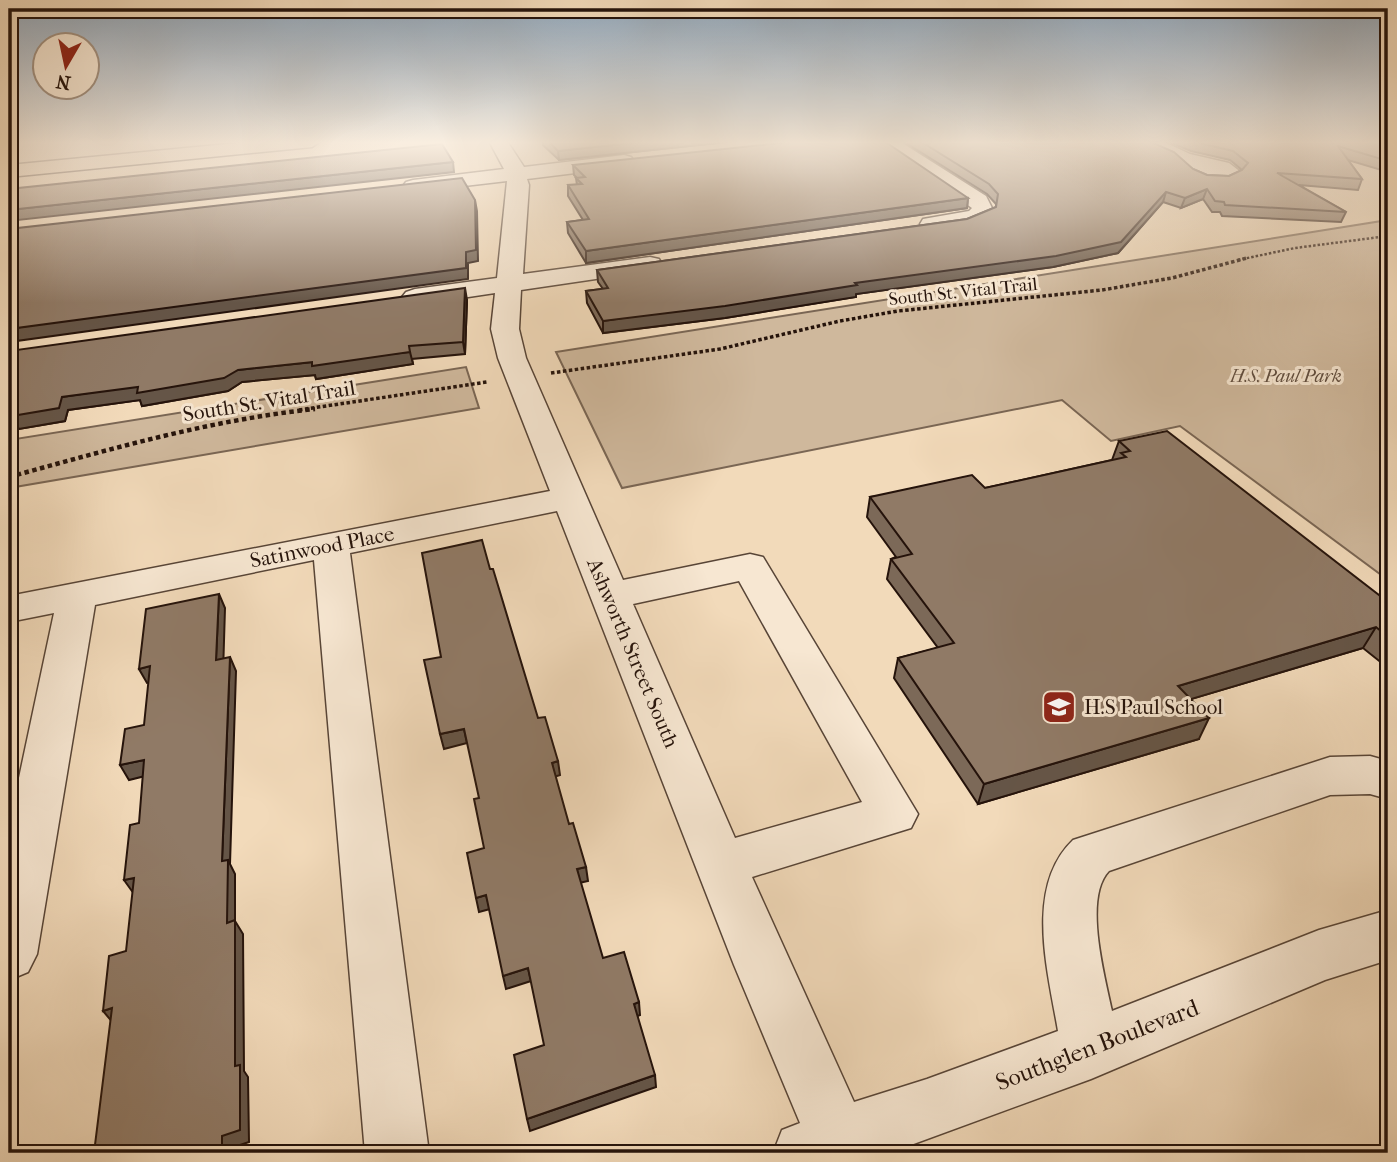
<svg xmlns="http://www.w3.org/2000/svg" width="1397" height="1162" viewBox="0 0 1397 1162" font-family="'IM FELL French Canon',serif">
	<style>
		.green { fill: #cfb89c; stroke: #7a6654; stroke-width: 2 }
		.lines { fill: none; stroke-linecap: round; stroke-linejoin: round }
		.minor-casing { stroke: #584537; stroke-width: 3 }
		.major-casing { stroke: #25130b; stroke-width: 3 }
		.path-far2 { stroke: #25130b; stroke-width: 2.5; stroke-dasharray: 2.5 2; stroke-linecap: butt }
		.path-far1 { stroke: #25130b; stroke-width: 3.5; stroke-dasharray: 3.5 2.5; stroke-linecap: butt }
		.path { stroke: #25130b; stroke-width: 4.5; stroke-dasharray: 4.5 3.5; stroke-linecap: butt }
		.minor { fill: #f7e7d2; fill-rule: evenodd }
		.major { fill: #f2daba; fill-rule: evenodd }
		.wall { fill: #7c6958; stroke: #25130b; stroke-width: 2 }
		.shaded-wall { fill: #655547; stroke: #25130b; stroke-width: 2 }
		.building { fill: #907a66; stroke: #25130b; stroke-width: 2 }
		.labels { text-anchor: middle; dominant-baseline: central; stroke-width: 6; stroke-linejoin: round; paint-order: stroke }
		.far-street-label { font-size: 18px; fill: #25130b; stroke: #f7e7d2 }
		.far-park-label { font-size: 18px; font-style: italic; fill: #604d3e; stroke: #f7e7d2 }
		.street-label { font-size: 21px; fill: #25130b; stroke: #f7e7d2 }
		.poi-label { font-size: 21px; fill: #25130b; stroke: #f7e7d2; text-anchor: start }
		.near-street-label { font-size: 24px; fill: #25130b; stroke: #f7e7d2 }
	</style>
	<rect width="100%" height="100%" fill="#f2daba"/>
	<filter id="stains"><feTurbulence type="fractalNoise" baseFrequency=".00286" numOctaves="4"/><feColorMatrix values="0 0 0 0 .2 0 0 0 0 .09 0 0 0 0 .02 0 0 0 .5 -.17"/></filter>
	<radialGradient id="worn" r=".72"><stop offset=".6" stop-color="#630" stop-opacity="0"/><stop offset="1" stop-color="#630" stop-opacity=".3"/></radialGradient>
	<g class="green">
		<path d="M 1388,220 L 1388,580 L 1180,426 L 1111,441 L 1062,400 L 622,488 L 556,352 Z"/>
		<path d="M 466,367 L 479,408 L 9,488 L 9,440 Z"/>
	</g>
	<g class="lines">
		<g class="minor-casing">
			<g id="minor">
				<path d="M 489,141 L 507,141 L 524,167 L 624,155 L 631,157 L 634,161 L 631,165 L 624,167 L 527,179 L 529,185 L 523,274 L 650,257 L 659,259 L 662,264 L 659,269 L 650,271 L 521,290 L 519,329 L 526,358 L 623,580 L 750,554 L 763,557 L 918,814 L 911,828 L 752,877 L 854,1102 L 927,1079 L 1058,1031 C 1048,972 1024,887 1073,840 L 1330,757 L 1370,756 L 1388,761 L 1388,799 L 1370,794 L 1330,795 L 1109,871 C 1083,898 1105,977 1112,1011 L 1319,930 L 1388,910 L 1388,960 L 1325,980 L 1091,1079 L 889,1153 L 773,1153 L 782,1130 L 800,1123 L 734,965 L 557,511 L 350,553 L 429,1153 L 365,1153 L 314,560 L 95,605 L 37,954 L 28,972 L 9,980 L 9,825 L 54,613 L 9,622 L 9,596 L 550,491 L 498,358 L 491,329 L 495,293 L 415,305 L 406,302 L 402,297 L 406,292 L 415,289 L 497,278 L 507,181 L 413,192 L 406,190 L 403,186 L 406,182 L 413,180 L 504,169 ZM 739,581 L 862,802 L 735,838 L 633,604 Z"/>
				<path d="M 878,141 L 899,141 L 986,196 L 994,212 C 984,226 939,233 923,229 L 920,224 L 923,219 L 969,211 L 972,208 L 880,145 Z"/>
				<path d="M 1138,141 L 1162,141 L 1190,154 L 1229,163 L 1242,173 C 1231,188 1206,187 1191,177 C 1185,173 1182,166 1176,162 C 1166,154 1151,150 1140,145 Z"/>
			</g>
		</g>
		<g class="major-casing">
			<path id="major" d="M 258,141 L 321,141 L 312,147 L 9,177 L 9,165 Z"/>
		</g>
		<path class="path-far2" d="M 1238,260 L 1295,248 L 1388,236"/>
		<g class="path-far1">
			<path d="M 551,373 L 720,349 L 840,321 L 898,311 L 1102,290 L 1172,278 L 1247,258"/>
			<path d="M 299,410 L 487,382"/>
		</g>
		<path class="path" d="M 9,477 C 111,449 210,420 315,409"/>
		<use href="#minor" class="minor"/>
		<use href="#major" class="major"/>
	</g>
	<g class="wall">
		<path d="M 543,141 L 736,141 L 559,160 L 543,145 Z"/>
		<path d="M 903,141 L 1149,141 L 1193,169 L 1207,175 L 1229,176 L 1242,170 L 1230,160 L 1191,151 L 1167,141 L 1388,141 L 1388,172 L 1348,160 L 1362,179 L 1358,190 L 1299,185 L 1346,212 L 1341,222 L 1222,216 L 1220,212 L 1212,212 L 1203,199 L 1181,208 L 1163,202 L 1118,253 L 1053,267 L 856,294 L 856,297 L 725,318 L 603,333 L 587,303 L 586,291 L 603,289 L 598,282 L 597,270 L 967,219 L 996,207 L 996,204 L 987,194 Z"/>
		<path d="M 573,165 L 968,198 L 967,208 L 586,263 L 568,233 L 567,222 L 583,220 L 568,196 L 568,185 L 577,185 L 576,178 L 577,178 L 574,175 Z"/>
		<path d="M 467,300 L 465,354 L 412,359 L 413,364 L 316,379 L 315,375 L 242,382 L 228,391 L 142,406 L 140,400 L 68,410 L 65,421 L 19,429 L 16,424 Z"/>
		<path d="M 1119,441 L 1388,602 L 1388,668 L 1363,648 L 1191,699 L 1199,739 L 978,804 L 894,678 L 898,658 L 938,648 L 887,579 L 891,559 L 896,557 L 867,517 L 870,497 L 985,488 L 1112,460 Z"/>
	</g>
	<g class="shaded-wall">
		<path d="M 650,141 L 736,141 L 559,160 L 558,151 Z"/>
		<path d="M 453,162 L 454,172 L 9,221 L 9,210 Z"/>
		<path d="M 1207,189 L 1203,199 L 1181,208 L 1185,198 Z"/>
		<path d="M 1166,192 L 1163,202 L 1118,253 L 1053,267 L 856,294 L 856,297 L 725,318 L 603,333 L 603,321 L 855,283 Z"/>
		<path d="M 968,198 L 967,208 L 586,263 L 586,251 Z"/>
		<path d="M 475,200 L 477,211 L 478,261 L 468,263 L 468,279 L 9,342 L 9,329 L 466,252 Z"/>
		<path d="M 465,288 L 467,300 L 465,354 L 463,342 Z"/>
		<path d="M 410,352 L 413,364 L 316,379 L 315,375 L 242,382 L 228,391 L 142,406 L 140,400 L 68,410 L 65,421 L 19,429 L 16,424 L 9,425 L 9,411 L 62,397 L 238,370 Z"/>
		<path d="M 219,594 L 225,608 L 223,674 L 216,660 Z"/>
		<path d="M 1376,627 L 1363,648 L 1168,706 L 1178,686 Z"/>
		<path d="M 230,657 L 236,671 L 230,864 L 235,874 L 235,921 L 243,934 L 244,1071 L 248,1077 L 249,1142 L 231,1148 L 231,1153 L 222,1153 L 222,1136 L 235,1066 L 227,923 L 222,861 Z"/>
		<path d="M 150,666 L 158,681 L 147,683 L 139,669 Z"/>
		<path d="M 1209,718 L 1199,739 L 978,804 L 984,784 Z"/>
		<path d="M 464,729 L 467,743 L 444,749 L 440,734 Z"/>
		<path d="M 144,760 L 153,774 L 129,780 L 120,765 Z"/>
		<path d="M 558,761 L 560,775 L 554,777 L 552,763 Z"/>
		<path d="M 586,867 L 588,881 L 579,883 L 577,869 Z"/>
		<path d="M 134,878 L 134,894 L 124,880 Z"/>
		<path d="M 486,895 L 490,909 L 479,912 L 476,898 Z"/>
		<path d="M 528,968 L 531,981 L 506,989 L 503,976 Z"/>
		<path d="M 639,1002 L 640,1015 L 635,1017 L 634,1004 Z"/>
		<path d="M 112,1008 L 114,1024 L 103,1011 Z"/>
		<path d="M 655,1075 L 656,1087 L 530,1131 L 527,1119 Z"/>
	</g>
	<g class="building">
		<path d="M 548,141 L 650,141 L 558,151 Z"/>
		<path d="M 799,141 L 884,141 L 968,198 L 586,251 L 567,222 L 589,219 L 568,185 L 582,184 L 576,178 L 585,177 L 573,165 Z"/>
		<path d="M 920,141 L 1149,141 L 1174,152 L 1193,169 L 1207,175 L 1229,176 L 1242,170 L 1248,163 L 1233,151 L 1191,141 L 1388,141 L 1388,161 L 1338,146 L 1362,179 L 1277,173 L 1346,212 L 1225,205 L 1224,202 L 1215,201 L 1207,189 L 1185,198 L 1166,192 L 1121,242 L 1056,256 L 855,283 L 857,285 L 725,306 L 603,321 L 586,291 L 608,288 L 597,270 L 967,219 L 996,207 L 998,194 L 989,184 Z"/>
		<path d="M 442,144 L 453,162 L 9,210 L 9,189 Z"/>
		<path d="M 462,178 L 475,200 L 476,250 L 466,252 L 466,268 L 9,329 L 9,229 Z"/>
		<path d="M 465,288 L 463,342 L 409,346 L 410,352 L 312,366 L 312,362 L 238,370 L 224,378 L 137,393 L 138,387 L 62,397 L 59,408 L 12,416 L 13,410 L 9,411 L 9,351 Z"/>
		<path d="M 1167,431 L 1388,602 L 1388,637 L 1376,627 L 1178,686 L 1209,718 L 984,784 L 898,658 L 954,643 L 891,559 L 912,554 L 870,497 L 972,475 L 985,488 L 1126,457 L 1121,453 L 1130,451 L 1119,441 Z"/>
		<path d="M 482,540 L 490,569 L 493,569 L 538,718 L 545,717 L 558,761 L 552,763 L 569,824 L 573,823 L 586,867 L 577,869 L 603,958 L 624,952 L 639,1002 L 634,1004 L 655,1075 L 527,1119 L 514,1055 L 544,1045 L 528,968 L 503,976 L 486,895 L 476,898 L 467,853 L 484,848 L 474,799 L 479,798 L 464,729 L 440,734 L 424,660 L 441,657 L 422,553 Z"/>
		<path d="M 219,594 L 216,660 L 230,657 L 222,861 L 228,860 L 227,923 L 235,920 L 235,1066 L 240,1065 L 240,1130 L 222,1136 L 222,1153 L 94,1153 L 112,1008 L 103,1011 L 109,956 L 126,951 L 134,878 L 124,880 L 130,825 L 139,823 L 144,760 L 120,765 L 125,729 L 144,725 L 150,666 L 139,669 L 146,609 Z"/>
	</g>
	<linearGradient id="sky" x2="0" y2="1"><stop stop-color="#90a8be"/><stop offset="0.47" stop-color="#f9eee0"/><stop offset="1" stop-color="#f9eee0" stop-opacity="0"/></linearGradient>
	<rect width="1397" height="303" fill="url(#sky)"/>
	<defs>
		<g id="school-square" transform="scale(1.75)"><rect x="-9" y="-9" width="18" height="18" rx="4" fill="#8f2418" stroke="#f7e7d2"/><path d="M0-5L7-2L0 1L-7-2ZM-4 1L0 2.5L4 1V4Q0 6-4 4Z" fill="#fff"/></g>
	</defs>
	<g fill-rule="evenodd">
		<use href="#school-square" x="1059" y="707"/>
	</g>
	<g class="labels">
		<g class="far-street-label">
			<text transform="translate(963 292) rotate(-6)">South St. Vital Trail</text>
		</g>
		<g class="far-park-label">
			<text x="1286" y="376">H.S. Paul Park</text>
		</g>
		<g class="street-label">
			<text transform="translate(269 401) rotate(-9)">South St. Vital Trail</text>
			<text transform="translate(322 547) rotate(-11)">Satinwood Place</text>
			<text transform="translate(633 653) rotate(67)">Ashworth Street South</text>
		</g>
		<g class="poi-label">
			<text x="1084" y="707">H.S Paul School</text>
		</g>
		<g class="near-street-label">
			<text transform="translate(1097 1045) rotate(-21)">Southglen Boulevard</text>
		</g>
	</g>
	<rect width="1397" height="1162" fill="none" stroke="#f2daba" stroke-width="35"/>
	<rect x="10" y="10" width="1376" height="1141" fill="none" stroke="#25130b" stroke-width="3.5"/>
	<rect x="18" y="18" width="1362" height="1127" fill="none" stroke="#25130b" stroke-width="2"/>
	<g transform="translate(66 66) rotate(189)"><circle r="33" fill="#f7e7d2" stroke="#a39282" stroke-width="2"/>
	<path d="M0-5L12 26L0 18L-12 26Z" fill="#8f2418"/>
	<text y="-10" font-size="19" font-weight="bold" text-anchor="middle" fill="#25130b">N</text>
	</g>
	<rect width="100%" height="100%" filter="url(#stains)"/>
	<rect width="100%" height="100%" fill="url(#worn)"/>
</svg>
